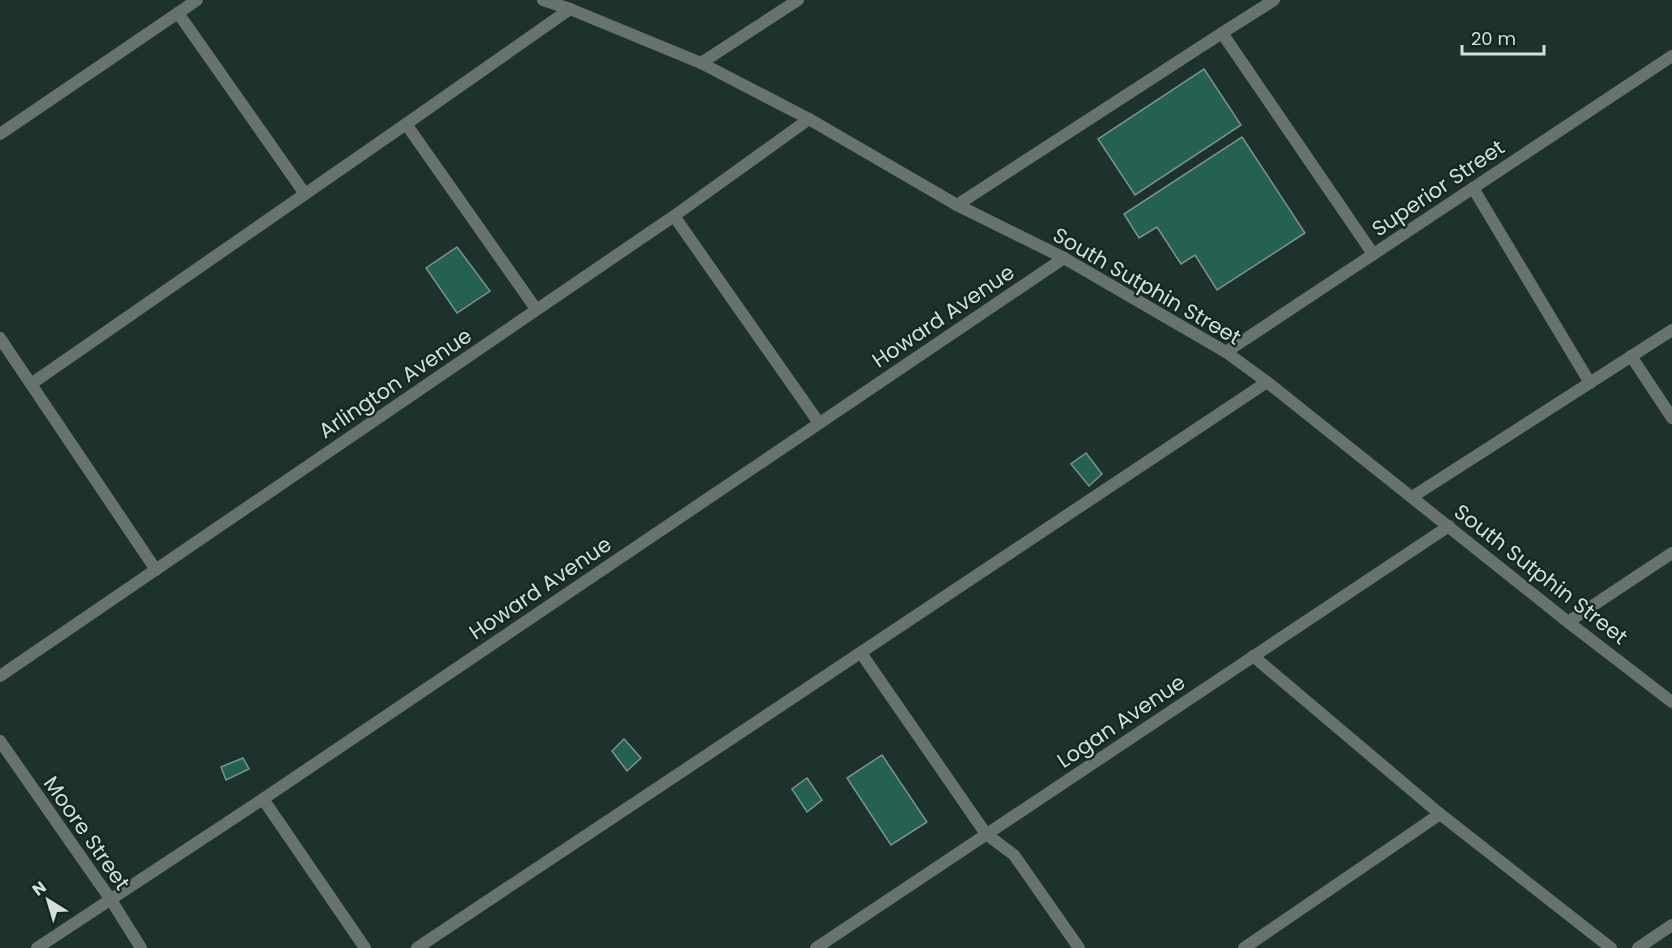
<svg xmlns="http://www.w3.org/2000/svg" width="1672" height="948" viewBox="0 0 1672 948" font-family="Poppins,sans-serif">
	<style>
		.building { fill: #256152; stroke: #7b938b; stroke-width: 1.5 }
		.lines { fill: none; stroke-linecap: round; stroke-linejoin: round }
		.service { stroke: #68726f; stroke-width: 12 }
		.minor { stroke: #68726f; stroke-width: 12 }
		.tertiary { stroke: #68726f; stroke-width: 12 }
		.labels { text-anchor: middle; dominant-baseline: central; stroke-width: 4.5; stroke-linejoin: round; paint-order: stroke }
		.street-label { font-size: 21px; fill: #d2dfdb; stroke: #132822 }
	</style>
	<rect width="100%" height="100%" fill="#1d322c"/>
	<g class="building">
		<path d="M 1204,69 L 1241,125 L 1135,195 L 1098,139 Z"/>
		<path d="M 1242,137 L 1305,233 L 1217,290 L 1195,255 L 1181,264 L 1157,227 L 1139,238 L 1124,214 Z"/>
		<path d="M 457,247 L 490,291 L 457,313 L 426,268 Z"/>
		<path d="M 1086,453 L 1102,474 L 1089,486 L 1071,464 Z"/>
		<path d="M 624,739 L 641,758 L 627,771 L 612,751 Z"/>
		<path d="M 882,755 L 927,822 L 891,845 L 847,778 Z"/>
		<path d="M 243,758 L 249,769 L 226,780 L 221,767 Z"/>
		<path d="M 807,778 L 822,800 L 807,812 L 792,789 Z"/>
	</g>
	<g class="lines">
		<g class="service">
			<path d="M 1274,0 L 1222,33 L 1373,254"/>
			<path d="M 178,13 L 305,194"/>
			<path d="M 406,124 L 536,309"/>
			<path d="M 1473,188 L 1590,383"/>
			<path d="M 957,205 L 1222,33"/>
			<path d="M 674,216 L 819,423"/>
			<path d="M 0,338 L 156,570"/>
			<path d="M 1631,356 L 1672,418"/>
			<path d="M 31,384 L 406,124 L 570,9"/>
			<path d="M 1412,497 L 1672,330"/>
			<path d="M 861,653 L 986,834 L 1014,855 L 1079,948"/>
			<path d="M 1253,656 L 1440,814 L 1611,948"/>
			<path d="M 263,799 L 365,948"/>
			<path d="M 417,948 L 1267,382"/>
			<path d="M 1244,948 L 1440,814"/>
		</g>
		<g class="minor">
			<path d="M 701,63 L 798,0"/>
			<path d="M 0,134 L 197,0"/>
			<path d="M 1226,352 L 1672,56"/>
			<path d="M 1568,622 L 1672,553"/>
			<path d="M 0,676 L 674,216 L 809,119"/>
			<path d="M 0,741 L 111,900 L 141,948"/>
			<path d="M 37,948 L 263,799 L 1064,258"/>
			<path d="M 816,948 L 1449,526"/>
			<path d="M 1638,948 L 1672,925"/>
		</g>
		<path class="tertiary" d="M 543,0 L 570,9 L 701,63 L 809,119 L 957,205 L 1064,258 L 1226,352 L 1267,382 L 1568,622 L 1672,702"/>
	</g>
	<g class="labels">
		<g class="street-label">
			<text transform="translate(1438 188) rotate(-34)">Superior Street</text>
			<text transform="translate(1147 286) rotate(30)">South Sutphin Street</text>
			<text transform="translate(943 316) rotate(-34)">Howard Avenue</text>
			<text transform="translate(395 383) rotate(-34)">Arlington Avenue</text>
			<text transform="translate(1541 574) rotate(38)">South Sutphin Street</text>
			<text transform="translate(540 588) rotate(-34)">Howard Avenue</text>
			<text transform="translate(1121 721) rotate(-34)">Logan Avenue</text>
			<text transform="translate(87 833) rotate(55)">Moore Street</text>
		</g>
	</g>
	<g transform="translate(48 900) rotate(323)" stroke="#132822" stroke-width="4.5" paint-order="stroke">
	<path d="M0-4.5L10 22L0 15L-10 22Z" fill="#d2dfdb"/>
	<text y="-9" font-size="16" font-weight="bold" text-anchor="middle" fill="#d2dfdb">N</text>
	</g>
	<path d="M1462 45v9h82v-9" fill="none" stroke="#d2dfdb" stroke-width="3"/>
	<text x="1471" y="45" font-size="18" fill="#d2dfdb" stroke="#132822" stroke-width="4.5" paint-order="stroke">20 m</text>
</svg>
